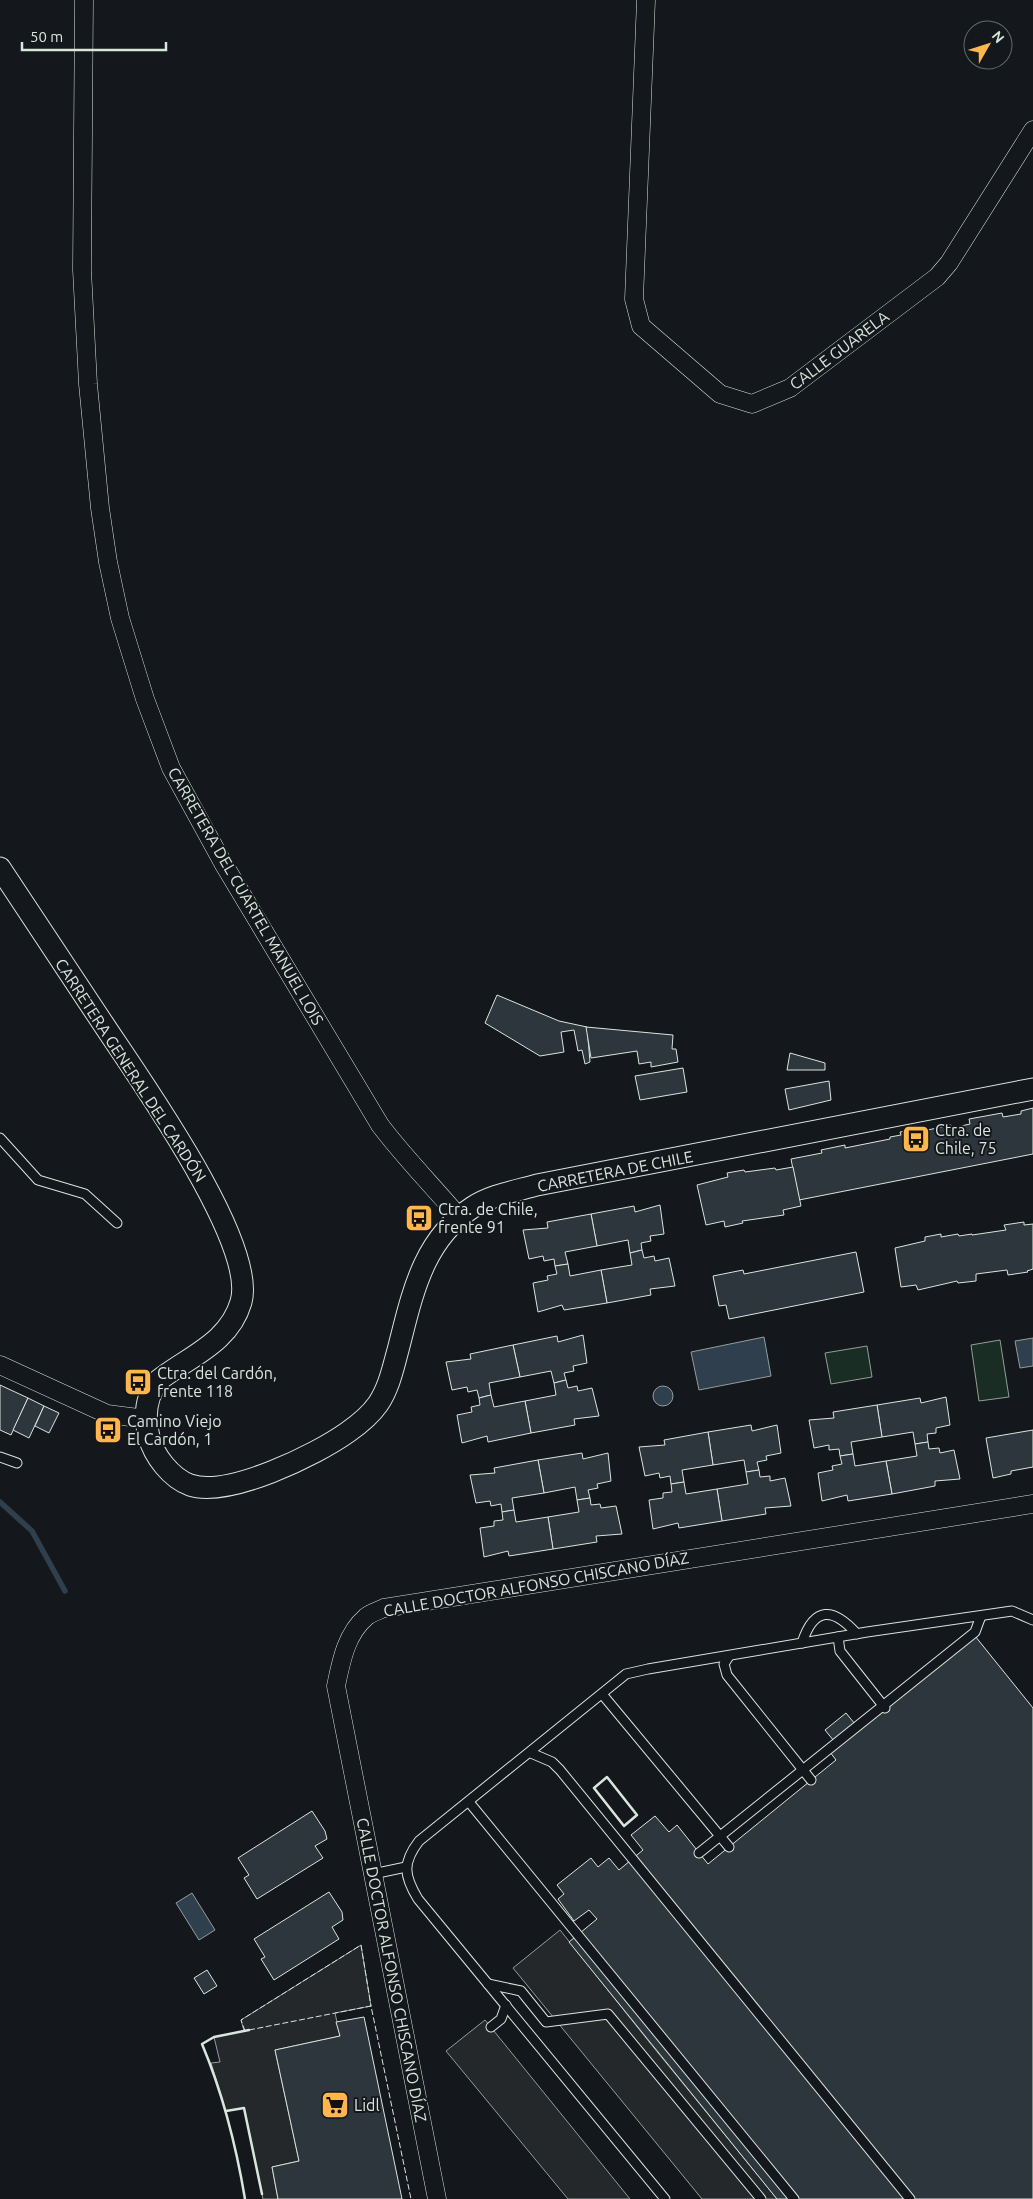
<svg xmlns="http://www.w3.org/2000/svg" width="1033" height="2199" viewBox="0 0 1033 2199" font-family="Ubuntu,sans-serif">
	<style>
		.green { fill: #1a2d24; stroke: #939e99 }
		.parking { fill: #24282b; stroke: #939e99 }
		.water { fill: #2f3f4d; stroke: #939e99 }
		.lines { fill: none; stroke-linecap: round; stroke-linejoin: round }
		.stream { stroke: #2f3f4d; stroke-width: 5.5 }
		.building { fill: #2c363c; stroke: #d8e6dc }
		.service-casing { stroke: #d8e6dc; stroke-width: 11 }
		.minor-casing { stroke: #d8e6dc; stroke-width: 19 }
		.tertiary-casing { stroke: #d8e6dc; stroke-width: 23 }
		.service { stroke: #14181c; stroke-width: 9 }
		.minor { stroke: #14181c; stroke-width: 18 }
		.tertiary { stroke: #14181c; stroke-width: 21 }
		.fence { stroke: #d8e6dc; stroke-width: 1; stroke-dasharray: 6 2.5; stroke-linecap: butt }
		.wall { stroke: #d8e6dc; stroke-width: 2.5 }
		.labels { text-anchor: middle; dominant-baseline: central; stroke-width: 4; stroke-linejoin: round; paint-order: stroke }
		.street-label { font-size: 16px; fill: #d8e6dc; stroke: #14181c }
		.poi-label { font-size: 16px; fill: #d8e6dc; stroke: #14181c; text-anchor: start }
	</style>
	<rect width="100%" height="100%" fill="#14181c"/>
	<g class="green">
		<path d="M 1000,1340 L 1009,1397 L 979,1401 L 971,1345 Z"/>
		<path d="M 867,1346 L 872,1377 L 831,1384 L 825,1353 Z"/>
	</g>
	<g class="parking">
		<path d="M 560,1930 L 650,2043 L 777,2199 L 702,2199 L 513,1968 Z"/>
		<path d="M 361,1945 L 371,2006 L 335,2013 L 340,2036 L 275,2050 L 299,2161 L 272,2167 L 278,2199 L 263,2199 L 244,2108 L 226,2111 L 211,2063 L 220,2062 L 214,2037 L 244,2031 L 241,2020 Z"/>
		<path d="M 485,2020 L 630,2199 L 568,2199 L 446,2051 Z"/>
	</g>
	<g class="water">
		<path d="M 764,1337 L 771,1376 L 699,1390 L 691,1352 Z"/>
		<path d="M 1033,1338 L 1033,1366 L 1020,1368 L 1015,1341 Z"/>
		<circle cx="663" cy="1396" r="10"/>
		<path d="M 192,1893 L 215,1930 L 199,1940 L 176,1903 Z"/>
	</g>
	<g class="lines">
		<path class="stream" d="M 0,1502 L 32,1531 L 65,1591"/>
	</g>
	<g class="building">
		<path d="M 497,995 L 559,1021 L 587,1027 L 590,1062 L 585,1064 L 582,1050 L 578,1051 L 574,1030 L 561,1032 L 564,1052 L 540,1056 L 485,1023 Z"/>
		<path d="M 586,1027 L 673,1035 L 672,1049 L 676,1049 L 678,1062 L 651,1067 L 651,1062 L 639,1064 L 637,1051 L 591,1058 Z"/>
		<path d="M 790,1053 L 825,1063 L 825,1070 L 787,1070 Z"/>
		<path d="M 683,1068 L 687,1092 L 640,1100 L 635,1076 Z"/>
		<path d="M 829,1081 L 831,1100 L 789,1110 L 785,1089 Z"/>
		<path d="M 1033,1108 L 1033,1154 L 799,1200 L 791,1159 L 822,1153 L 821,1150 L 845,1145 L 845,1148 L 890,1139 L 890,1137 L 901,1135 L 900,1132 L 923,1128 L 923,1131 L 951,1125 L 952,1128 L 970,1124 L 969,1119 L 1002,1113 L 1003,1117 L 1021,1114 L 1021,1111 Z"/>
		<path d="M 793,1167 L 801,1206 L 783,1210 L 784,1215 L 742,1221 L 743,1223 L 725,1227 L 724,1221 L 706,1225 L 697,1185 L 728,1177 L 727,1173 L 744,1170 L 745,1172 L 775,1168 L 776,1170 Z"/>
		<path d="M 660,1205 L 664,1234 L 650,1236 L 651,1241 L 641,1243 L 642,1250 L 630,1253 L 628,1240 L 597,1246 L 591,1214 L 634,1206 L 635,1212 Z"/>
		<path d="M 591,1214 L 597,1246 L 565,1252 L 568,1264 L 555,1266 L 554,1259 L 544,1261 L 543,1256 L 529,1259 L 523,1230 L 548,1228 L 547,1222 Z"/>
		<path d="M 1024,1222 L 1024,1225 L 1033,1224 L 1033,1269 L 1027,1271 L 1028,1272 L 1008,1275 L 1007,1270 L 976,1274 L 976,1281 L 958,1283 L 957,1281 L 918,1290 L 916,1285 L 901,1287 L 895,1248 L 925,1241 L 925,1237 L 941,1234 L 941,1237 L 958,1234 L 959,1236 L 972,1234 L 972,1235 L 1006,1230 L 1004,1225 Z"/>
		<path d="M 642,1250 L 644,1258 L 654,1256 L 655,1261 L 669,1258 L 675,1286 L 650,1289 L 651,1295 L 607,1303 L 601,1270 L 632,1265 L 630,1253 Z"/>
		<path d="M 856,1252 L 864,1292 L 729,1319 L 726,1305 L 719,1306 L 713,1276 L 743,1270 L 744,1274 Z"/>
		<path d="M 568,1264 L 570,1276 L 601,1270 L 607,1303 L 564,1310 L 562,1305 L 538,1312 L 533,1283 L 548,1280 L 547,1276 L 557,1274 L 555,1266 Z"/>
		<path d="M 583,1335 L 587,1363 L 573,1366 L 574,1371 L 564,1373 L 566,1380 L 554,1383 L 551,1371 L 520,1377 L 513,1345 L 557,1336 L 558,1342 Z"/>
		<path d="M 513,1345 L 520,1377 L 489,1383 L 491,1395 L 479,1398 L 477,1390 L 468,1392 L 467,1387 L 452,1390 L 446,1362 L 471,1359 L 470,1354 Z"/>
		<path d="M 566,1380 L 568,1388 L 577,1386 L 578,1391 L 592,1388 L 599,1416 L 574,1419 L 575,1425 L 531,1433 L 525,1401 L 556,1395 L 554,1383 Z"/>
		<path d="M 0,1385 L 28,1398 L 11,1435 L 0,1430 Z"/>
		<path d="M 491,1395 L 494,1407 L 525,1401 L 531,1433 L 488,1442 L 487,1436 L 462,1443 L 457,1415 L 472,1412 L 471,1407 L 480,1405 L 479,1398 Z"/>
		<path d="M 946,1397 L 950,1425 L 936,1428 L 936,1433 L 927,1434 L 928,1442 L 915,1444 L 913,1432 L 882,1437 L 877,1405 L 920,1398 L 921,1403 Z"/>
		<path d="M 28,1398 L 44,1406 L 29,1438 L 13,1430 Z"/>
		<path d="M 877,1405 L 882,1437 L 851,1442 L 853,1454 L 840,1456 L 839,1449 L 829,1450 L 829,1445 L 814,1448 L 809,1420 L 834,1418 L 833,1412 Z"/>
		<path d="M 44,1406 L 59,1413 L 49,1433 L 35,1426 Z"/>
		<path d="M 751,1425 L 752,1431 L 777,1425 L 781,1453 L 766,1456 L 767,1460 L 757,1462 L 759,1470 L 746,1472 L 744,1460 L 713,1465 L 708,1432 Z"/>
		<path d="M 1033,1430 L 1033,1467 L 1011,1471 L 1011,1474 L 993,1478 L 986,1438 Z"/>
		<path d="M 708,1432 L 713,1465 L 682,1470 L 684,1482 L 671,1484 L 670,1476 L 660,1478 L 659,1473 L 645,1476 L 639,1447 L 665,1445 L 664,1440 Z"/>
		<path d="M 928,1442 L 929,1449 L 939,1448 L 940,1453 L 954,1450 L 960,1479 L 935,1481 L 935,1486 L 892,1494 L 886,1461 L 917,1456 L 915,1444 Z"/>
		<path d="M 582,1453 L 583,1459 L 608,1453 L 611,1481 L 597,1484 L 598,1488 L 588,1490 L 590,1498 L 577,1500 L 575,1487 L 544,1493 L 538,1460 Z"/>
		<path d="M 853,1454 L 855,1466 L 886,1461 L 892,1494 L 848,1501 L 847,1495 L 822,1501 L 818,1473 L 833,1470 L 832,1466 L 842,1464 L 840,1456 Z"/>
		<path d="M 538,1460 L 544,1493 L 512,1498 L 514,1510 L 502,1512 L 501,1504 L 491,1506 L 490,1501 L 476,1503 L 470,1475 L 495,1473 L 494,1468 Z"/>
		<path d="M 759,1470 L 760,1477 L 770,1476 L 770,1481 L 785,1478 L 791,1506 L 765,1508 L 766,1514 L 722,1521 L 717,1489 L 748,1484 L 746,1472 Z"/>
		<path d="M 684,1482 L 686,1494 L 717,1489 L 722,1521 L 679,1528 L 678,1523 L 653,1529 L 649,1500 L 663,1498 L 663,1493 L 672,1492 L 671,1484 Z"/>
		<path d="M 590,1498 L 591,1505 L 600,1504 L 601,1508 L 616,1506 L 622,1534 L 596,1536 L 597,1542 L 553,1549 L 548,1517 L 579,1512 L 577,1500 Z"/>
		<path d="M 514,1510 L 516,1522 L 548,1517 L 553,1549 L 509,1556 L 508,1551 L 484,1557 L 480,1528 L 494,1526 L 494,1521 L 503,1520 L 502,1512 Z"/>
		<path d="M 975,1636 L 1033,1708 L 1033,2199 L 777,2199 L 569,1942 L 597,1919 L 589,1910 L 574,1921 L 558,1899 L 564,1894 L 557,1885 L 591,1858 L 598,1867 L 609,1858 L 619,1870 L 643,1850 L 631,1835 L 655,1816 L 669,1832 L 677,1825 L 708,1864 L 836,1760 L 830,1752 L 838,1746 L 825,1730 L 846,1713 L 859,1729 Z"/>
		<path d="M 312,1811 L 325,1831 L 327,1839 L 315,1846 L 323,1858 L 257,1899 L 244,1878 L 249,1875 L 238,1858 Z"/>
		<path d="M 329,1892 L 342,1912 L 343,1920 L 332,1927 L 339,1939 L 274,1980 L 261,1959 L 265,1957 L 254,1939 Z"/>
		<path d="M 207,1970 L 217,1986 L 204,1994 L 194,1978 Z"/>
		<path d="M 364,2017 L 402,2199 L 278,2199 L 272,2167 L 299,2161 L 275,2050 L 340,2036 L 336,2022 Z"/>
	</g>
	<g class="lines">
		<g class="service-casing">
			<g id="service">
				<path d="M 0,1138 L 38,1180 L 85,1194 L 117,1223"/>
				<path d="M 0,1457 L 17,1463"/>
				<path d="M 838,1637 L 840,1651 L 885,1708"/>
				<path d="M 802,1643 C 814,1606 833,1607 857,1634"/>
				<path d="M 729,1656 L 724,1664 L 727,1675 L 811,1780"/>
				<path d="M 602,1694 L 729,1847"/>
				<path d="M 531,1753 L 552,1762 L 560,1770 L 910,2199"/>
				<path d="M 469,1802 L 794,2199"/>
				<path d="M 699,1853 L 975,1632 L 981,1616"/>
				<path d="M 373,1874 L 406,1867"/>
				<path d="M 488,1984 L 521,1991 L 546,2022 L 608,2014 L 761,2199"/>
				<path d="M 491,2027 L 501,2019 L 506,2005"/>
				<path d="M 665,2199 L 418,1899 C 404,1876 402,1863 419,1841 L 626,1674 L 648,1669 L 867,1632 L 1012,1611 L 1033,1620"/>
			</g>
		</g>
		<g class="minor-casing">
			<g id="minor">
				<path d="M 84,0 L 82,270 L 88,384 L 100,508 L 108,562 L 120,618 L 145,699 L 171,768 L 223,863 L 380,1125 C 404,1157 433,1186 459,1217"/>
				<path d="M 646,0 L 634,299 L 641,326 L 720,394 L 752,404 L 790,388 L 937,277 L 949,263 L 1033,130"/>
				<path d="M 0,1365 L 107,1414 L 146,1419"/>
				<path d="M 437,2199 L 336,1686 C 341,1662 346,1634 366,1617 C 370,1613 378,1611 384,1608 L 1033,1504"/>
			</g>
		</g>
		<g class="tertiary-casing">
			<path id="tertiary" d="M 0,868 C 34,920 68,971 102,1022 C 136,1074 258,1243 241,1302 C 229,1343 190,1356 159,1380 C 145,1397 144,1417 149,1437 C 154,1456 171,1478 190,1485 C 228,1498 316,1455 348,1432 C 358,1425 371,1414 378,1404 C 389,1388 393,1368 398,1350 C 412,1296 422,1240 473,1207 C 491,1195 516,1191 537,1185 L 1033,1089"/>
		</g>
		<use href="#service" class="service"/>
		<use href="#minor" class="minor"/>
		<use href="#tertiary" class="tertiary"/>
		<g class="fence">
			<path d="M 249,2030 L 371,2006 L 411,2199"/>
			<path d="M 245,2031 L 241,2020 L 361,1945 L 371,2006"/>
		</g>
		<g class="wall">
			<path d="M 607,1777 L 637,1815 L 624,1826 L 594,1788 Z"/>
			<path d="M 226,2111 L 244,2108 L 262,2194"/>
			<path d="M 245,2199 C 236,2145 223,2094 202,2044 L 214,2037 L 249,2030"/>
		</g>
	</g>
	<defs>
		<g id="bus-square" transform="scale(1.4375)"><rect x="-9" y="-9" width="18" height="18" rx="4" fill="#ffb74d" stroke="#14181c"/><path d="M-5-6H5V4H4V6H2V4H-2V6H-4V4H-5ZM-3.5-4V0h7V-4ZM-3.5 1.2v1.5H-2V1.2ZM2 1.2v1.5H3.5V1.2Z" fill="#111"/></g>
		<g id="supermarket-square" transform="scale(1.4375)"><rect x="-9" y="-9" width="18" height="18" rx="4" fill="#ffb74d" stroke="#14181c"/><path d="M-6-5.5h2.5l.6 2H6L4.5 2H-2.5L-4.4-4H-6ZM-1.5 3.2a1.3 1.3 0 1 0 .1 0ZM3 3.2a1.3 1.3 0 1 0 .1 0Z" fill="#111"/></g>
	</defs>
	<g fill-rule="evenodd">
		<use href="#bus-square" x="916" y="1139"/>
		<use href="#bus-square" x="419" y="1218"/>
		<use href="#bus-square" x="138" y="1382"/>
		<use href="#bus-square" x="108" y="1430"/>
		<use href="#supermarket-square" x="335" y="2105"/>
	</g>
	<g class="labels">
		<g class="street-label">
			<text transform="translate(839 350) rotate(-37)">CALLE GUARELA</text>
			<text transform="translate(246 896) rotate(60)">CARRETERA DEL CUARTEL MANUEL LOIS</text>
			<text transform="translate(131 1070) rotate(57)">CARRETERA GENERAL DEL CARDÓN</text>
			<text transform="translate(615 1171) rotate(-11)">CARRETERA DE CHILE</text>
			<text transform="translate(536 1584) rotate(-10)">CALLE DOCTOR ALFONSO CHISCANO DÍAZ</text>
			<text transform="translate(392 1970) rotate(79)">CALLE DOCTOR ALFONSO CHISCANO DÍAZ</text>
		</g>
		<g class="poi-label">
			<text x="935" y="1130">Ctra. de<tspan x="935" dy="18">Chile, 75</tspan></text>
			<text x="438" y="1209">Ctra. de Chile,<tspan x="438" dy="18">frente 91</tspan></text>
			<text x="157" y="1373">Ctra. del Cardón,<tspan x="157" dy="18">frente 118</tspan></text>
			<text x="127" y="1421">Camino Viejo<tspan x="127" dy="18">El Cardón, 1</tspan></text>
			<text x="354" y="2105">Lidl</text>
		</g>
	</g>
	<g transform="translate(988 45) rotate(51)"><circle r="24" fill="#14181c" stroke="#626a69"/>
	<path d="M0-4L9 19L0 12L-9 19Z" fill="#ffb74d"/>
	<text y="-8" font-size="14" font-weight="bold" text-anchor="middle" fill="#d8e6dc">N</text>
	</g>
	<path d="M22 42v8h144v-8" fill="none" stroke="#d8e6dc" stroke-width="2.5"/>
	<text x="30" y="42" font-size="15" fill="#d8e6dc" stroke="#14181c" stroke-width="4" paint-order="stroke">50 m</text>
</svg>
